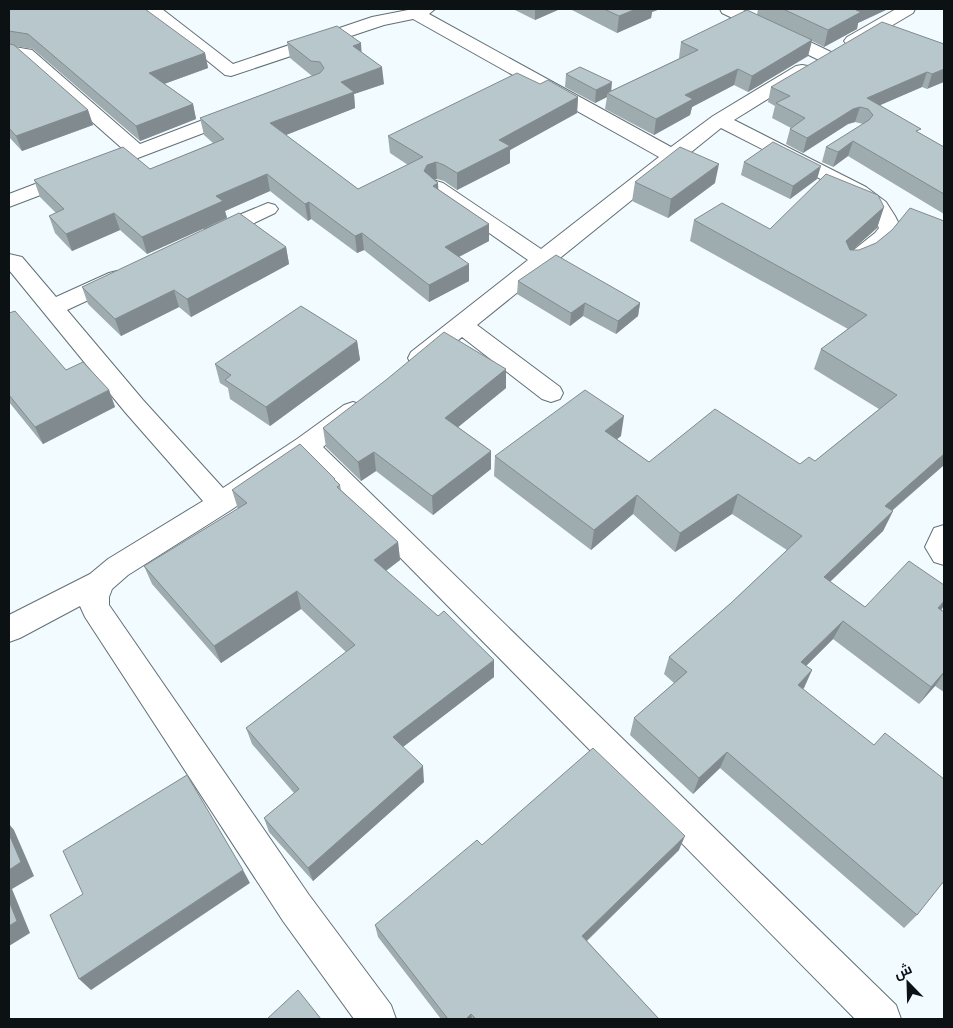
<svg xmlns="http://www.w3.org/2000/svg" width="953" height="1028" viewBox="0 0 953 1028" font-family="'Work Sans',Cairo,sans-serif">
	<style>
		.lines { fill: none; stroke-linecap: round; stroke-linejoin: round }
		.minor-casing { stroke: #627075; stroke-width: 2 }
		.minor { fill: #fff; fill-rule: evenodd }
		.wall { fill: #9eabaf }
		.shaded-wall { fill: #818b8f }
		.building { fill: #b8c7cc; stroke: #818b8f }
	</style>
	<rect width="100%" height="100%" fill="#f2fbff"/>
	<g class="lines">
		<g class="minor-casing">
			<g id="minor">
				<path d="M 144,9 L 162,9 L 233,64 L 372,17 L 413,9 L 435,9 L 429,14 L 671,147 L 713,116 L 796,66 L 802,65 L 808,66 L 811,70 L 808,74 L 734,120 L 866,187 L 886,202 L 895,216 L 901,228 C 890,244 868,271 846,266 L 843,261 L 846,256 L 875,233 L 879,228 L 871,211 L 852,195 L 721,128 L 477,325 L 560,387 L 563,393 L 560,399 L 551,402 L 542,399 L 462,337 C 447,349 431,369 411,364 L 408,358 L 411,352 L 528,260 L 429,191 L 426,187 L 429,183 L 436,181 L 443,183 L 541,249 L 659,157 L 413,19 L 384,25 L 231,76 L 225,75 Z"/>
				<path d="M 720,9 L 741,9 L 831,52 L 834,56 L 831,60 L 825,61 L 819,60 L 722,13 Z"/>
				<path d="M 896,9 L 915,9 L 913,13 L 859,45 L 853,46 L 847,45 L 844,41 L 847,37 Z"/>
				<path d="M 9,46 L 32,50 L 140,144 L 229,110 L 236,108 L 243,110 L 245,114 L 243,118 L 9,207 L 9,194 L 124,150 L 20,58 L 9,56 Z"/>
				<path d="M 268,203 L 275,205 L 278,209 L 275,213 L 221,239 L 213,240 L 205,239 L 202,234 L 205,229 Z"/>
				<path d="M 9,254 L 22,257 L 56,297 L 109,273 L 117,271 L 125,273 L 128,278 L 125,283 L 67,310 L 143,400 L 223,488 L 297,439 L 344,405 L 353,402 L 362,405 L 366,411 L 362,417 L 323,447 L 896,1005 L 901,1019 L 855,1019 L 304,460 L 231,510 L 128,575 L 112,589 L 109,597 L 109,605 L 309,895 L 391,1005 L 396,1019 L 354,1019 L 283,921 L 85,617 L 80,606 L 20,638 L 9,642 L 9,615 L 90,574 L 108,559 L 203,501 L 125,412 L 9,270 Z"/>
				<path d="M 944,525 L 944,565 L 934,562 L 925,547 L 934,528 Z"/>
			</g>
		</g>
		<use href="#minor" class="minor"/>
	</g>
	<g class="wall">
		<path d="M 9,9 L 205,53 L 208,68 L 164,84 L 193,104 L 196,119 L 140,141 L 33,49 L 14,46 L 88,110 L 93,125 L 22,151 L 9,137 Z"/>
		<path d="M 513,9 L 560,9 L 535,20 Z"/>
		<path d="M 570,9 L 660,9 L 652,12 L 651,18 L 617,33 Z"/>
		<path d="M 757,9 L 888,9 L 858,23 L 857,29 L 824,47 L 812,41 L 808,56 L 748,92 L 734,85 L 692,107 L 690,115 L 654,135 L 605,109 L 607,97 L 595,103 L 565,87 L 566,74 L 611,91 L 680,58 L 679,58 L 681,42 L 757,15 L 758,9 Z"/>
		<path d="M 287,42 L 361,43 L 361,52 L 384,84 L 354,94 L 355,108 L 286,135 L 358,189 L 408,165 L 390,153 L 388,136 L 540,84 L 578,97 L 577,113 L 510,150 L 510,163 L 457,190 L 444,181 L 437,179 L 434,180 L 438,183 L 438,189 L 489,224 L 489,241 L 459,257 L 469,281 L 429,302 L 364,250 L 357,253 L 311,219 L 308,221 L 270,191 L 225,211 L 227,218 L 147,254 L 120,230 L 72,251 L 55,233 L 49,216 L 56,213 L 40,197 L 34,180 L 150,169 L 213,143 L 204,135 L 200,118 L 312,76 L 290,58 Z"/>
		<path d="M 944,43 L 927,89 L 922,87 L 880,105 L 919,133 L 944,147 L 944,214 L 848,156 L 833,167 L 822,162 L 826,147 L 863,124 L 855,122 L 848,124 L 803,153 L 786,144 L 790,129 L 791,128 L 772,118 L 775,106 L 768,102 L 771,87 Z"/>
		<path d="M 744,162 L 817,179 L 790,199 L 741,175 Z"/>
		<path d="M 635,182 L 715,183 L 668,218 L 632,201 Z"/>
		<path d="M 884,207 L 877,228 L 852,250 L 944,465 L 892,511 L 893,511 L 883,531 L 830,582 L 865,607 L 941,610 L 944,612 L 944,692 L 935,686 L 919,704 L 833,639 L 806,666 L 812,670 L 803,689 L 917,915 L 904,928 L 720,768 L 693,794 L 630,735 L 634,718 L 674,683 L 664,674 L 669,657 L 731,603 L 787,550 L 732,514 L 675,552 L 633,514 L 591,550 L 494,476 L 495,456 L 621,436 L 617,439 L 649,462 L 800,464 L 815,461 L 879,409 L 814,369 L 821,349 L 848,329 L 690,241 L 694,220 L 770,229 Z"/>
		<path d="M 286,247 L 289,264 L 191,317 L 179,307 L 121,336 L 88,304 L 82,287 Z"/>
		<path d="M 518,281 L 640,303 L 638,316 L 616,334 L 583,316 L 570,326 L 517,294 Z"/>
		<path d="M 9,313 L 66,370 L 109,390 L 115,407 L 43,444 L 9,402 Z"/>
		<path d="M 357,341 L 360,360 L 270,426 L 230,399 L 228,388 L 220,383 L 215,364 Z"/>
		<path d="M 506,369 L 506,388 L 458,427 L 491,451 L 491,469 L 433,515 L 376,471 L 361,481 L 326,447 L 323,428 Z"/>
		<path d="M 335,481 L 340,485 L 341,490 L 398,542 L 400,560 L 386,571 L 494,677 L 403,747 L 424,782 L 313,881 L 269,832 L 264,818 L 294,793 L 252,744 L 246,728 L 346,652 L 301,609 L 221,663 L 152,584 L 144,566 L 238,509 L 232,490 Z"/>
		<path d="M 482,845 L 679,850 L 587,941 L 659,1019 L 441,1019 L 378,937 L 375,925 Z"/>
	</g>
	<g class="shaded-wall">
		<path d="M 535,9 L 560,9 L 535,20 Z"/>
		<path d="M 636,9 L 660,9 L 652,12 L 651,18 L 617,33 L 619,16 Z"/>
		<path d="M 859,9 L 888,9 L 858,23 L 857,29 L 824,47 L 828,30 Z"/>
		<path d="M 812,40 L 808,56 L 748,92 L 752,76 Z"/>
		<path d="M 361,43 L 362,60 L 353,46 Z"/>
		<path d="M 205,53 L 208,68 L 153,88 L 149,73 Z"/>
		<path d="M 382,67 L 384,84 L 354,94 L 355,108 L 273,140 L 270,123 L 341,82 Z"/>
		<path d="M 738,69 L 734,85 L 692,107 L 690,115 L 654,135 L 656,119 L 685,95 Z"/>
		<path d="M 944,69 L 944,82 L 927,89 L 932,74 Z"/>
		<path d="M 927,72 L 922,87 L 869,110 L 867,98 Z"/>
		<path d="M 612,82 L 611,94 L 607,93 L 607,97 L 595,103 L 596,90 Z"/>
		<path d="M 578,97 L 577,113 L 510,150 L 510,163 L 457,190 L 457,173 L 499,140 Z"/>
		<path d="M 193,104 L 196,119 L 140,141 L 136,126 Z"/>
		<path d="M 860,107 L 855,122 L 848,124 L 803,153 L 807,138 L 853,109 Z"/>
		<path d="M 88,110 L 93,125 L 22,151 L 16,136 Z"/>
		<path d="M 853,141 L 848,156 L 833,167 L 838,152 Z"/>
		<path d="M 436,162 L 437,179 L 428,182 L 424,171 L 427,165 Z"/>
		<path d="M 719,164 L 715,183 L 668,218 L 671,199 Z"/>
		<path d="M 821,166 L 817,179 L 790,199 L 793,186 Z"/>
		<path d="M 267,174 L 270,191 L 225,211 L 227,218 L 147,254 L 142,237 L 216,196 Z"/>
		<path d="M 438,183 L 439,200 L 433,186 Z"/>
		<path d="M 309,202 L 311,219 L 308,221 L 305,204 Z"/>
		<path d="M 884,207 L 877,228 L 839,262 L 846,241 Z"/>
		<path d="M 114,213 L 120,230 L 72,251 L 66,234 Z"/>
		<path d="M 489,224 L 489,241 L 445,264 L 445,247 Z"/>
		<path d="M 362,233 L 364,250 L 357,253 L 355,236 Z"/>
		<path d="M 286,247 L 289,264 L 191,317 L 187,299 Z"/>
		<path d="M 469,264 L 469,281 L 429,302 L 429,285 Z"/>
		<path d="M 174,290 L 179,307 L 121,336 L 115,319 Z"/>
		<path d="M 585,303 L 583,316 L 570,326 L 571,313 Z"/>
		<path d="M 640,303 L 638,316 L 616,334 L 618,321 Z"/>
		<path d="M 357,341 L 360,360 L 270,426 L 266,407 Z"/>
		<path d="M 506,369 L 506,388 L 446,437 L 445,418 Z"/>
		<path d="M 109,390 L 115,407 L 43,444 L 35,427 Z"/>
		<path d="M 624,416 L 621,436 L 602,451 L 605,431 Z"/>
		<path d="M 491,451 L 491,469 L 433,515 L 432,496 Z"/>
		<path d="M 374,452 L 376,471 L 361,481 L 358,462 Z"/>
		<path d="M 944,454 L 944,465 L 875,525 L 885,506 Z"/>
		<path d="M 738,494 L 732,514 L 675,552 L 680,533 Z"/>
		<path d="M 637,495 L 633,514 L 591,550 L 594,530 Z"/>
		<path d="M 893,511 L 883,531 L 815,596 L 824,577 Z"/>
		<path d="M 398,542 L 400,560 L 376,578 L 374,560 Z"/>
		<path d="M 297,591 L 301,609 L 221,663 L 214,646 Z"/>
		<path d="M 944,601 L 944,605 L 942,609 L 926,626 L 938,608 Z"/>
		<path d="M 843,621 L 833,639 L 793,679 L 801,662 Z"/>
		<path d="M 494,660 L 494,677 L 395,753 L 393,737 Z"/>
		<path d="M 812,670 L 804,688 L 789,702 L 798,685 Z"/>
		<path d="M 944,672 L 944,673 L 935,686 L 919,704 L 931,687 Z"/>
		<path d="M 727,752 L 720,768 L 693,794 L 699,778 Z"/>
		<path d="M 423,766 L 424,782 L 313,881 L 308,868 Z"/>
		<path d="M 9,824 L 14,830 L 34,876 L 12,889 L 30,933 L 9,946 Z"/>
		<path d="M 685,836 L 679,850 L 579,948 L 582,936 Z"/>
		<path d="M 243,870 L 250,883 L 91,990 L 79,979 Z"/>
		<path d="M 471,1014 L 472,1019 L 466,1019 Z"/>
	</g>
	<g class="building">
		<path d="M 9,9 L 145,9 L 205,53 L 149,73 L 193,104 L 136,126 L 28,34 L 9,31 Z"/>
		<path d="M 604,9 L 636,9 L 619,16 Z"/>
		<path d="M 783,9 L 859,9 L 856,10 L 861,12 L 828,30 Z"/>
		<path d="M 747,10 L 812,40 L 752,76 L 738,69 L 685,95 L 693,99 L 656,119 L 607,93 L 698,50 L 681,42 Z"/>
		<path d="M 882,22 L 944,44 L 944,69 L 932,74 L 927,72 L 867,98 L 921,129 L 916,131 L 944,147 L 944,194 L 853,141 L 838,152 L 826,147 L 869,120 L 873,115 L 868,109 L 860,107 L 853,109 L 807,138 L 790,129 L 805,118 L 776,103 L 790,96 L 771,87 Z"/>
		<path d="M 337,26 L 361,43 L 353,46 L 382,67 L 341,82 L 354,92 L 270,123 L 358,189 L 423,157 L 388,136 L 517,73 L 540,84 L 548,80 L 578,97 L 499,140 L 510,146 L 457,173 L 444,165 L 436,162 L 427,165 L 424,171 L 438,183 L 433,186 L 489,224 L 445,247 L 469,264 L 429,285 L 362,233 L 355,236 L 309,202 L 305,204 L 267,174 L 216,196 L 223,201 L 142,237 L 114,213 L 66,234 L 49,216 L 64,209 L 34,180 L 123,147 L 150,169 L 224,139 L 200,118 L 320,73 L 324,68 L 320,62 L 311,61 L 287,42 Z"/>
		<path d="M 9,44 L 14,45 L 88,110 L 16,136 L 9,128 Z"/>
		<path d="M 580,67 L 612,82 L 596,90 L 566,74 Z"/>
		<path d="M 773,142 L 821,166 L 793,186 L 744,162 Z"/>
		<path d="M 680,147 L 719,164 L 671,199 L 635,182 Z"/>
		<path d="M 826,174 L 878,195 L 884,207 L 846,241 L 850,250 L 859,250 L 876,243 L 892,230 L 910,208 L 944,221 L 944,454 L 885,506 L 893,511 L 824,577 L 865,607 L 909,561 L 944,585 L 944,601 L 938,608 L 944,612 L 944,672 L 931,687 L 843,621 L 801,662 L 812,670 L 798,685 L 874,745 L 885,733 L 944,779 L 944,881 L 917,915 L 727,752 L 699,778 L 634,718 L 687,672 L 669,657 L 731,603 L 802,536 L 738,494 L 680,533 L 637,495 L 594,530 L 495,456 L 585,390 L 624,416 L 605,431 L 649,462 L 715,409 L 800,464 L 809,457 L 815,461 L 897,395 L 821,349 L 867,315 L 694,220 L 722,203 L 770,229 Z"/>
		<path d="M 239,213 L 286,247 L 187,299 L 174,290 L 115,319 L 82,287 Z"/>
		<path d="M 556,255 L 640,303 L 618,321 L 585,303 L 571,313 L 518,281 Z"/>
		<path d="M 301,306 L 357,341 L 266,407 L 225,380 L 231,375 L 215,364 Z"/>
		<path d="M 15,311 L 66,370 L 83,362 L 109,390 L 35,427 L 9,395 L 9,313 Z"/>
		<path d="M 444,332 L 506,369 L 445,418 L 491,451 L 432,496 L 374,452 L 358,462 L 323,428 L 386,380 Z"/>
		<path d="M 300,444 L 335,479 L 334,479 L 340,485 L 337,487 L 398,542 L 374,560 L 438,616 L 444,611 L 494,660 L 393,737 L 423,766 L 308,868 L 264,818 L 299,789 L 246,728 L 355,645 L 297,591 L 214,646 L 144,566 L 247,503 L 232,490 Z"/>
		<path d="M 593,748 L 685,836 L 582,936 L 659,1019 L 476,1019 L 471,1014 L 466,1019 L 448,1019 L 375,925 L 477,840 L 482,845 Z"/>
		<path d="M 187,775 L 243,870 L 79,979 L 50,915 L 83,894 L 63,851 Z"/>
		<path d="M 9,834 L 21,862 L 9,870 Z"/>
		<path d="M 9,901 L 17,921 L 9,926 Z"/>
		<path d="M 298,990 L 321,1019 L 267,1019 Z"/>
	</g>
	<rect width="953" height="1028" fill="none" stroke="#0c1113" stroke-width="20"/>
	<g transform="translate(908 983) rotate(337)" stroke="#f2fbff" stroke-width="4" paint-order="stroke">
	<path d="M0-4L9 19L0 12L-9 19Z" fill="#0c1113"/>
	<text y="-8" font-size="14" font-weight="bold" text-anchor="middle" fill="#0c1113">ش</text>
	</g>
</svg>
